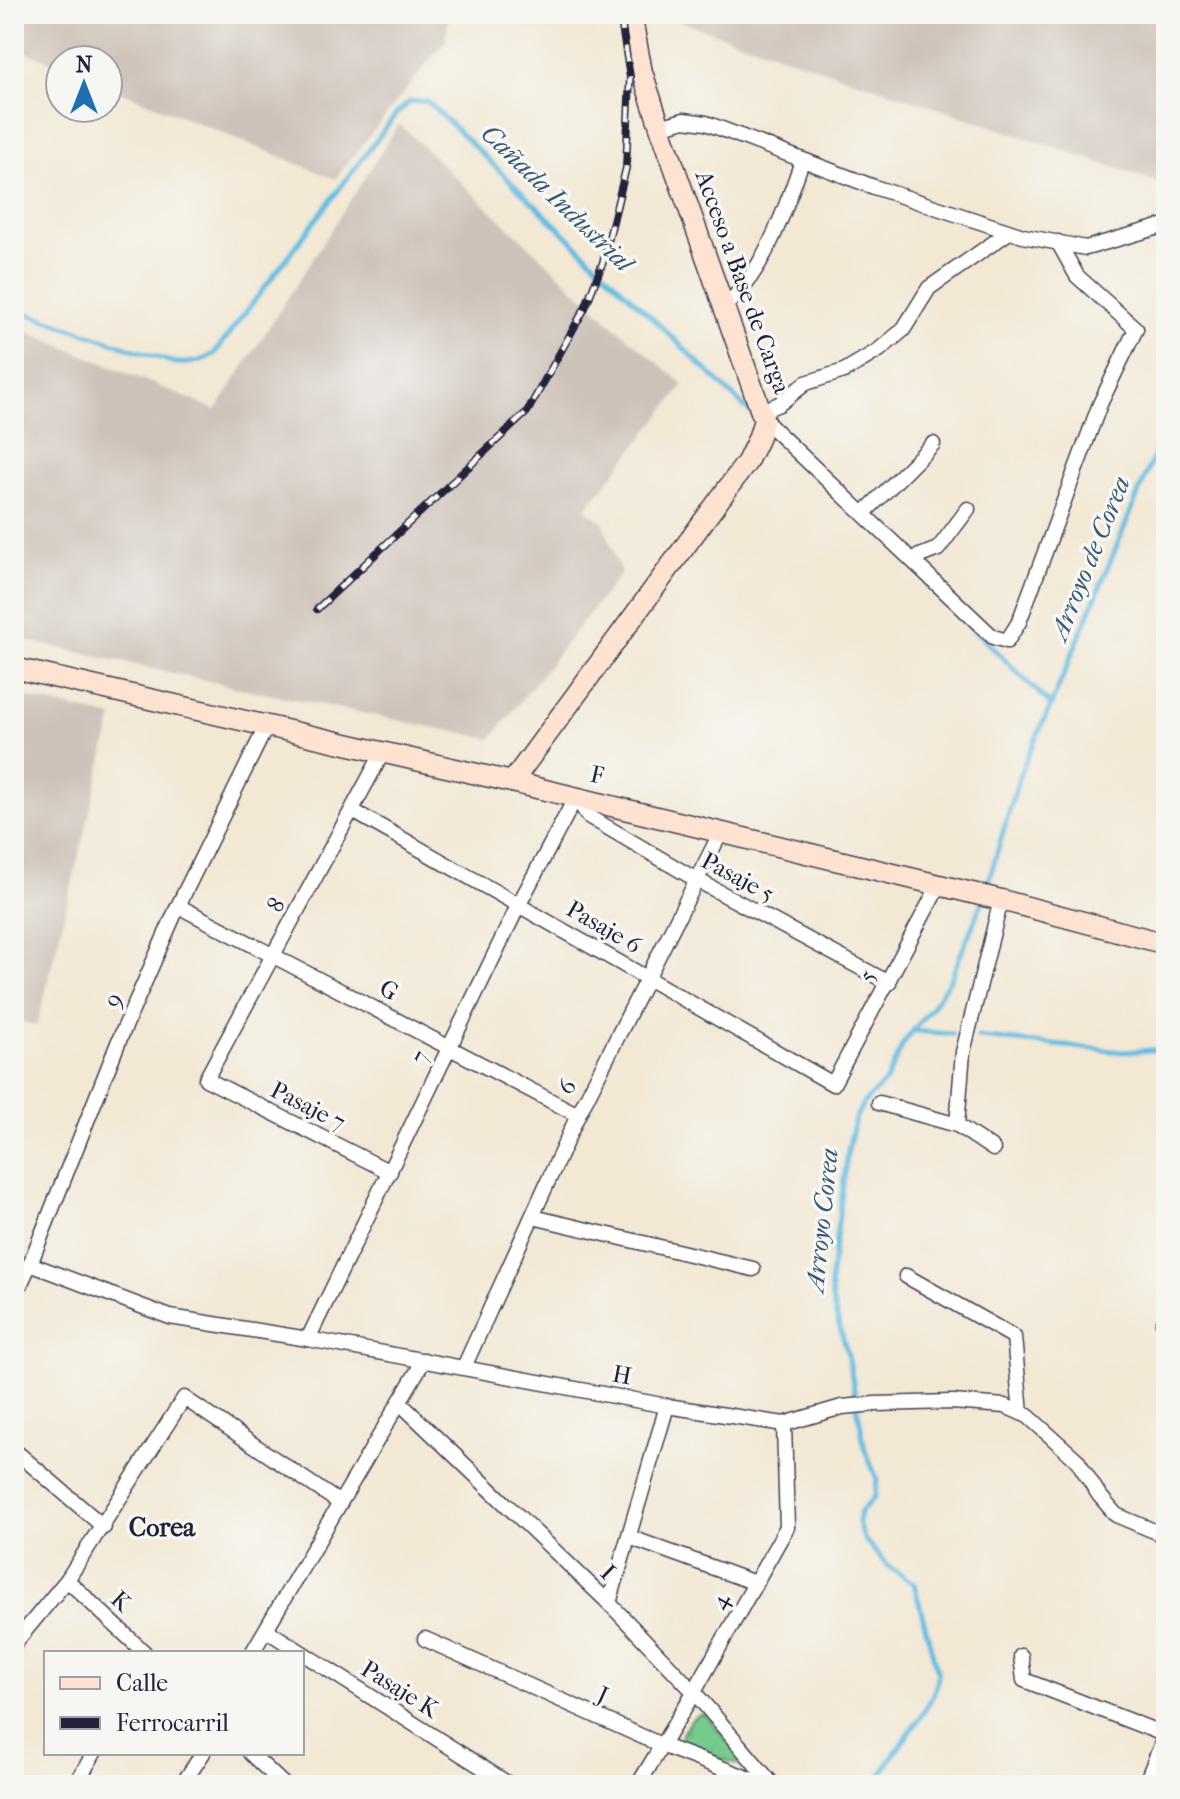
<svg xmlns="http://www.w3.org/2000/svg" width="1180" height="1799" viewBox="0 0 1180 1799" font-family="'IM FELL French Canon',serif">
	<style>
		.industrial { fill: #cdc2b9 }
		.park { fill: url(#park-tufts); stroke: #4c7664; stroke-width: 2 }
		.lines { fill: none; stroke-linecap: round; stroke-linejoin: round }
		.stream { stroke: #64bce1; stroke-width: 5 }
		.street-casing { stroke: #414052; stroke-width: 17 }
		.secondary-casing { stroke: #414052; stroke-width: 23 }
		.street { stroke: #fff; stroke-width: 14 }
		.secondary { stroke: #fee3d2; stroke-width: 20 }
		.rail-casing { stroke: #22223b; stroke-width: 8 }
		.rail { stroke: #f6f6f2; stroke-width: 5; stroke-dasharray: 15; stroke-linecap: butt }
		.labels { text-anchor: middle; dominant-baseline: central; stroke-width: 7; stroke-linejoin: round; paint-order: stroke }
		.street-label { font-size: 24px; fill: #22223b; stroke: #f6f6f2 }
		.water-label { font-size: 26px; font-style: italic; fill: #395875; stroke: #f6f6f2 }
		.neighbourhood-label { font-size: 26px; font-weight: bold; fill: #22223b; stroke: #f6f6f2 }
	</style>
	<defs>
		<pattern id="park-tufts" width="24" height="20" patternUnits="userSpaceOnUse" patternTransform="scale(2)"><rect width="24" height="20" fill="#76ca8e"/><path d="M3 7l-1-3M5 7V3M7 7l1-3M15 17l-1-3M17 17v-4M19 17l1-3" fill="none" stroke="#66ad7b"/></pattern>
	</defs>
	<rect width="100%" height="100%" fill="#f6f6f2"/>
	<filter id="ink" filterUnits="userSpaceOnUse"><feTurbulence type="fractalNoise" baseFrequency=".0125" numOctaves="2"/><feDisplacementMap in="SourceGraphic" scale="16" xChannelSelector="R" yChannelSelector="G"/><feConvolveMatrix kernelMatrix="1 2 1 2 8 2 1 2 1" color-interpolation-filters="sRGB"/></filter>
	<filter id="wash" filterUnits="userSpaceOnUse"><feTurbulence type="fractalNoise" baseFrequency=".006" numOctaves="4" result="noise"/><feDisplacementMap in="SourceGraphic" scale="32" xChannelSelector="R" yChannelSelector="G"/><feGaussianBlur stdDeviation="1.8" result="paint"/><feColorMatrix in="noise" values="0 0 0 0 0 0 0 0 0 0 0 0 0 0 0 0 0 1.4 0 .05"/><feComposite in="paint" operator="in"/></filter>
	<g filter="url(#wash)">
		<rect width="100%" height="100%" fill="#f2e8d4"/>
		<g class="industrial">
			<path d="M 14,14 L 449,14 L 445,41 L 335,179 L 108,86 L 108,60 L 60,60 L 60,66 L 14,47 Z"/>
			<path d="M 658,14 L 1166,14 L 1166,185 Z"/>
			<path d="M 399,124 L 612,324 L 684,385 L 586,509 L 603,522 L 621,573 L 491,739 L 263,693 L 14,638 L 14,326 L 216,410 Z"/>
			<path d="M 14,695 L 113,717 L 37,1026 L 14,1019 Z"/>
		</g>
		<path class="park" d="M 702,1714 L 707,1716 L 749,1768 L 682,1746 C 678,1734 690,1716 702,1714 Z"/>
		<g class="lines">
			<g class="stream">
				<path d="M 14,309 L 171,362 C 187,365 200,363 214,354 L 397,113 L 410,102 L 427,101 L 754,416"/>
				<path d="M 928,585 L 1051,705"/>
				<path d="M 986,890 L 1021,771 L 1051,705 L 1166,427"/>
				<path d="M 913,1031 L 952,1034"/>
				<path d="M 978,1037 L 1123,1052 L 1166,1049"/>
				<path d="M 877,1785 C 890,1749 937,1709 938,1674 L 914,1584 L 888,1566 L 864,1539 L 858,1522 L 860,1513 L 875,1496 L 877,1479 L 865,1450 L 848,1355 L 833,1305 L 830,1282 L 848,1150 L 855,1119 L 864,1102 L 886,1081 L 904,1042 L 932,1007 L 951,978 L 983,900"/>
			</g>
		</g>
	</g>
	<g filter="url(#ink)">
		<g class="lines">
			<g class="street-casing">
				<g id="street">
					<path d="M 660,127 L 684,120 L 706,123 L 874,187 L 1023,236 L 1086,248 L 1166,225"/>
					<path d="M 722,308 C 762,278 786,208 802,161"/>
					<path d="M 762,411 L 779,404 L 806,383 L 844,371 L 879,350 L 903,330 L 929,288 L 1009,232"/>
					<path d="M 764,420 L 993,637 L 1007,641 L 1019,622 L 1100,404 L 1136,329 L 1077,276 L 1058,242"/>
					<path d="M 864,513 L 933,444"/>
					<path d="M 912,559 L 938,549 L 968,509"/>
					<path d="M 383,752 L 206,1079 L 390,1172"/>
					<path d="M 576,797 L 588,816 L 695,879 L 889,983"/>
					<path d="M 353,811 L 833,1084 L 938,887"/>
					<path d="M 178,906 L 578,1115"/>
					<path d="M 879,1103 L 957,1125 L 993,1149"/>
					<path d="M 957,1125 L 963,1052 L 1001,900"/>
					<path d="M 533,1217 L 753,1269"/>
					<path d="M 30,1264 L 170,1317 L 308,1339 L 667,1406 L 784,1424 L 842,1407 L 875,1404 L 952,1402 L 1005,1406 L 1028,1416 L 1077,1460 L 1099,1495 L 1116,1515 L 1166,1536"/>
					<path d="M 906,1276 L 1014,1337 L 1021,1413"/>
					<path d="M 14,1297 L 30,1264 L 120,1038 L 178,906 L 266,727"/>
					<path d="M 1163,1323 L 1166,1324"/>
					<path d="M 308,1339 L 519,904 L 576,797"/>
					<path d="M 464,1367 L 578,1115 L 721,832"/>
					<path d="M 400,1403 L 609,1603 L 694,1692 L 773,1785"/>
					<path d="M 14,1450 L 104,1527"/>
					<path d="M 629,1537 L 755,1583"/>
					<path d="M 67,1580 L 145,1653"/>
					<path d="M 609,1603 L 667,1406"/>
					<path d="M 266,1630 L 510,1785"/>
					<path d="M 425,1639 L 661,1745 L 766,1785"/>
					<path d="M 14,1644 L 67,1580 L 184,1398 L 340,1503"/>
					<path d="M 252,1653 L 424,1360"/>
					<path d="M 1021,1656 L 1024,1680 L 1166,1735"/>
					<path d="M 250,1753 L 284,1785"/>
					<path d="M 77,1782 L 94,1753"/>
					<path d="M 182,1785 L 203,1753"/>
					<path d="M 638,1785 L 694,1692 L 787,1527 L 784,1424"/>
					<path d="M 1145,1785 L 1166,1733"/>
				</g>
			</g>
			<g class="secondary-casing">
				<g id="secondary">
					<path d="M 14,668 L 512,782 L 1001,900 L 1166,944"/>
					<path d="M 512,782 L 747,462 L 758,439 L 764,420 L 660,127 L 642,72 L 631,14"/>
				</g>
			</g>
			<use href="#street" class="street"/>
			<use href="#secondary" class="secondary"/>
			<g class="rail-casing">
				<path id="rail" d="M 317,609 L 527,412 L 585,308 L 603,262 L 626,168 L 630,77 L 620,14"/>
			</g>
			<use href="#rail" class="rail"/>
		</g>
	</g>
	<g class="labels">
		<g class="street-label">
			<text transform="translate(743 282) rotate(70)">Acceso a Base de Carga</text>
			<text transform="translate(597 775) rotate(13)">F</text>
			<text transform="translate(738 877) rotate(28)">Pasaje 5</text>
			<text transform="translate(276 905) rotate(-62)">8</text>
			<text transform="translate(604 927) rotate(30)">Pasaje 6</text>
			<text transform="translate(867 976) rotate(-62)">5</text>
			<text transform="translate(389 990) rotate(28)">G</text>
			<text transform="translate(113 1000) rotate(-67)">9</text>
			<text transform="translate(420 1057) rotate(-64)">7</text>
			<text transform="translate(567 1087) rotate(-64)">6</text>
			<text transform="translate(308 1106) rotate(27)">Pasaje 7</text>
			<text transform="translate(622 1375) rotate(11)">H</text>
			<text transform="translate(608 1572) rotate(44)">I</text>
			<text transform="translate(121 1601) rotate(43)">K</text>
			<text transform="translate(720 1601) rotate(-61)">4</text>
			<text transform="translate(400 1689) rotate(32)">Pasaje K</text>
			<text transform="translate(603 1695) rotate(24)">J</text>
		</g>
		<g class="water-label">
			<text transform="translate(557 198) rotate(44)">Cañada Industrial</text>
			<text transform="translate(1090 558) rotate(-68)">Arroyo de Corea</text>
			<text transform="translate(822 1220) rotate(-84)">Arroyo Corea</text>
		</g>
		<g class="neighbourhood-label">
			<text x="162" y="1527">Corea</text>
		</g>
	</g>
	<rect width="1180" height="1799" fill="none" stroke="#f6f6f2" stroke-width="48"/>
	<rect x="44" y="1651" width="260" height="104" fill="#f6f6f2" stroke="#a1a1a9" stroke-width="2"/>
	<rect x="60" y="1677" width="40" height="12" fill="#fee3d2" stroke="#a1a1a9" stroke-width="2"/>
	<text x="116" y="1691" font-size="24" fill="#22223b">Calle</text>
	<rect x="60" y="1717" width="40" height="12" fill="#22223b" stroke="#a1a1a9" stroke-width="2"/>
	<text x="116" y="1731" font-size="24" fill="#22223b">Ferrocarril</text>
	<g transform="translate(84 84)"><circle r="38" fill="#f6f6f2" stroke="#a1a1a9" stroke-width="2"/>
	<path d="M0-6L14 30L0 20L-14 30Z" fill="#1f6fb2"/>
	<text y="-12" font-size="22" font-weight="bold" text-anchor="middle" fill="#22223b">N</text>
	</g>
</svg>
